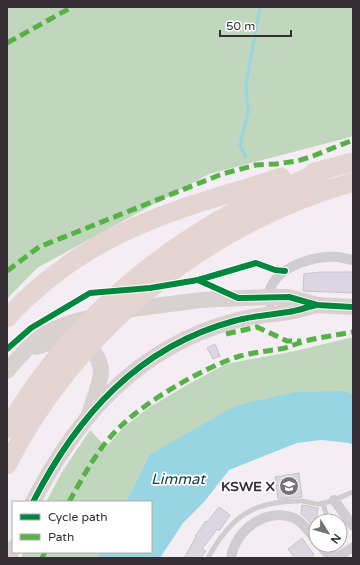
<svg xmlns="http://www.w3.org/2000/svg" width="360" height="565" viewBox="0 0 360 565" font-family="'Varela Round',sans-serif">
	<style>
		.forest { fill: #c0d7be }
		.water { fill: #98d5e2 }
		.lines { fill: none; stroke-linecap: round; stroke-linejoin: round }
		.stream { stroke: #98d5e2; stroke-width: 3 }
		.building { fill: #dbd6e1; stroke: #c7c3c9 }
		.lane { stroke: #d0cdd0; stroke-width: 5 }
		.street { stroke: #d0cdd0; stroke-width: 10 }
		.primary { stroke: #d9d0d0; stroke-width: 16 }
		.highway { stroke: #e4d5d2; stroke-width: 19 }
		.quiet { stroke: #56b246; stroke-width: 5; stroke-dasharray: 10 5; stroke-linecap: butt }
		.cycleway-casing { stroke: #fff; stroke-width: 8 }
		.cycleway { stroke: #00873e; stroke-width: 6 }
		.labels { text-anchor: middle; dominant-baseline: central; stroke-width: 3.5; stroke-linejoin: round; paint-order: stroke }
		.poi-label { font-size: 14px; font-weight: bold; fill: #363035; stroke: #fff; text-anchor: end }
		.water-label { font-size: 15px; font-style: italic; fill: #164047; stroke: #fff }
	</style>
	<rect width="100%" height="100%" fill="#f4eef4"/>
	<g class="forest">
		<path d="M 7,7 L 353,7 L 353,136 L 343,139 L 209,174 L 37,268 L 7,299 Z"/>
		<path d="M 353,337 L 353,395 L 347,391 L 149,455 L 126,502 L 46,502 L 62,472 L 90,430 L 106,447 L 123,428 L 148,408 L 187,385 L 226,364 L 295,351 Z"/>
		<path d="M 23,552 L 100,552 L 97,558 L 21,558 Z"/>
	</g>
	<path class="water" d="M 347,391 L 353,395 L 353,445 L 349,443 L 322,440 L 297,443 L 229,470 L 204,502 L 183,523 L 160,558 L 97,558 L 100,552 L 151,552 L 151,502 L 126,502 L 149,455 L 235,406 L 295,392 Z"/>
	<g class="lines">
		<path class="stream" d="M 246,157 L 240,145 L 248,113 L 246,84 L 260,7"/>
	</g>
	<g class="building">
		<path d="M 321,272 L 353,272 L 353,293 L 303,291 L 304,274 Z"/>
		<path d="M 215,344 L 220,356 L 213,359 L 207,348 Z"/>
		<path d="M 299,473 L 302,497 L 278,499 L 275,477 Z"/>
		<path d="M 302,505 L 318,508 L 315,528 L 305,517 L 301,514 Z"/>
		<path d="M 219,507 L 230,515 L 219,531 L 217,529 L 202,549 L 206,551 L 201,558 L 184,558 L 196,537 L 195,536 L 206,521 L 207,522 Z"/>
		<path d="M 302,538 L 314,555 L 310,558 L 295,558 L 288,549 Z"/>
	</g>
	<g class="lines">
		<g class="lane">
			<path d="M 323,503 L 328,521"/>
			<path d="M 208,558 C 231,516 254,500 303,501 C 308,502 314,504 319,504 C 330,503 343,496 353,492"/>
			<path d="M 334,558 L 334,545"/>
		</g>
		<g class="street">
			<path d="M 270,303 C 270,299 269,294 270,290 C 277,266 316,255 338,257 C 343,258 348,259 353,260"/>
			<path d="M 334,500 L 353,526"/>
			<path d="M 320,545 L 330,557 L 333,558"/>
			<path d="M 231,558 C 235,530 266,507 294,518 C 303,522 309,532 316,540"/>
			<path d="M 335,558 L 343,554 L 353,547"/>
		</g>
		<g class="primary">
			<path d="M 124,310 L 201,300 L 270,297 L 289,297 L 317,305 L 353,307"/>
			<path d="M 36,347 C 55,341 78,333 94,352 C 98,358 101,364 101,372 C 100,385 94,398 90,411"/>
			<path d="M 7,371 C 17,359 29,345 42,336 C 58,325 79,320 98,316"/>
			<path d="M 33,502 C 77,416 138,347 234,321 C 251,316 269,315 288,312 C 297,311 307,307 317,305"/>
			<path d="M 9,558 L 13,548"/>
		</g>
		<g class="highway">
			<path d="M 314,172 L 353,162"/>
			<path d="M 7,318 C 73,246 149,216 241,190 C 254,186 268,181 281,177"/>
			<path d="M 7,429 C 60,337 141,262 235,211 C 264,195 295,183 326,170"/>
			<path d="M 7,465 C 77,328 206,224 353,182"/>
		</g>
		<g class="quiet">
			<path d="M 7,43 L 72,7"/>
			<path d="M 7,271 L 39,247 L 222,174 L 256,165 L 276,164 L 297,161 L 313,156 L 353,140"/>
			<path d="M 226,334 L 257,327 L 287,341 L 301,341"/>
			<path d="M 69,502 C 84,475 99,446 122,425 C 149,399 205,367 240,356 C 255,352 270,351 285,348 C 292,346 298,343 305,341 C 321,337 337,335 353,332"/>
			<path d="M 42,558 L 45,552"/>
		</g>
		<g class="cycleway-casing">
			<g id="cycleway">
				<path d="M 198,280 L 238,298 L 289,297 L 317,305 L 353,307"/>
				<path d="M 7,349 L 31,328 L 90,293 L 150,288 L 198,280 L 256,263 L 275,270 L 285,271"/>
				<path d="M 33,502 C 77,416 138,347 234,321 C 251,316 269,315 288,312 C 297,311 307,307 317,305"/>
			</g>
		</g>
		<use href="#cycleway" class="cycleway"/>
	</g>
	<defs>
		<g id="school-disc" transform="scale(1)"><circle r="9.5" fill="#787278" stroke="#fff"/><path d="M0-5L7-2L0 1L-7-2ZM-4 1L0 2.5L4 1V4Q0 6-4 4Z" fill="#fff"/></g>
	</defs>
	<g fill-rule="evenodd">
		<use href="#school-disc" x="289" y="486"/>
	</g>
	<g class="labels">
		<g class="poi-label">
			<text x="275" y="486">KSWE X</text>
		</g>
		<g class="water-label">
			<text x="178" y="479">Limmat</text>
		</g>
	</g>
	<rect width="360" height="565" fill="none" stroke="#363035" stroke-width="16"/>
	<rect x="12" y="501" width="140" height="52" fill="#ffffff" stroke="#afacae"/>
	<rect x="20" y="514" width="20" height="6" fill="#00873e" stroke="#afacae"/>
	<text x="48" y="521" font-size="12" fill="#363035">Cycle path</text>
	<rect x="20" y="534" width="20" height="6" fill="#56b246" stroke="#afacae"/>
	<text x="48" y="541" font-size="12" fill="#363035">Path</text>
	<g transform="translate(328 533) rotate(127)"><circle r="19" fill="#ffffff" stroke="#afacae"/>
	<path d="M0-3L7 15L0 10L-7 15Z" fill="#787278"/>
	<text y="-6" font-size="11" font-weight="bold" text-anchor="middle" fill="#363035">N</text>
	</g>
	<path d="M220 30v6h71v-6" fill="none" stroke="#363035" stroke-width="2"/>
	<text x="226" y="30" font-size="12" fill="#363035" stroke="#ffffff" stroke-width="3" paint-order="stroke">50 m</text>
</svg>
